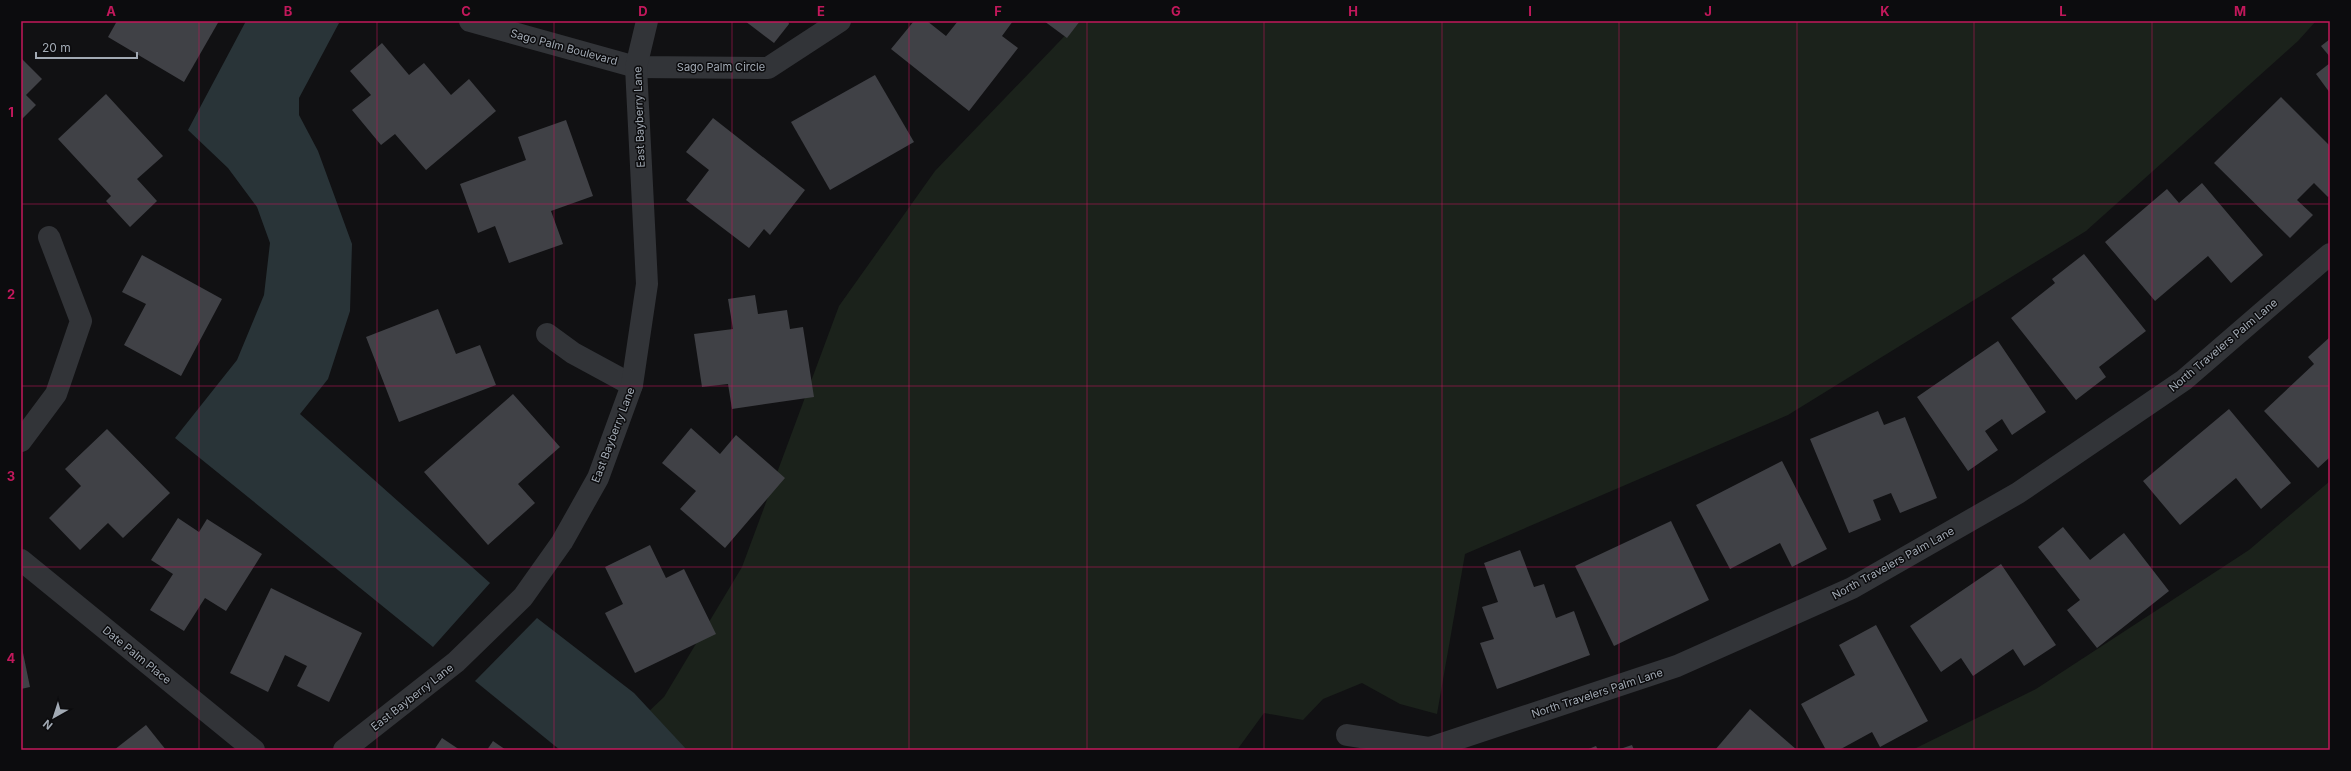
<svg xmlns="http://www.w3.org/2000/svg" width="2351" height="771" viewBox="0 0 2351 771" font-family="Inter,sans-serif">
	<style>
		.green { fill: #1b221b }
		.water { fill: #293438 }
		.building { fill: #404146 }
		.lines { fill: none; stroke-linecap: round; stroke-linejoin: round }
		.minor { stroke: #323438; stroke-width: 22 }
		.grid { fill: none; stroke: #c2185b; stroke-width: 1; stroke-opacity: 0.55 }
		.labels { text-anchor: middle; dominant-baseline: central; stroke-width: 3; stroke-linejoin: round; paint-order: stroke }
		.street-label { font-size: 11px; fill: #a2aab4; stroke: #0c0c0e }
		.neatline { fill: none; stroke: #c2185b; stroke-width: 1.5 }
		.grid-label { font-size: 13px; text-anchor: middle; font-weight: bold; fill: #c2185b }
	</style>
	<rect width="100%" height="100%" fill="#111113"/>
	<g class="green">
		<path d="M 1079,21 L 2316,21 L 2298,41 L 2086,231 L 1788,415 L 1465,554 L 1437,714 L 1400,704 L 1362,683 L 1323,699 L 1303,720 L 1264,713 L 1237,750 L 608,750 L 664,697 L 742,567 L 839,306 L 935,171 Z"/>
		<path d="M 2330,481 L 2330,750 L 1912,750 L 2036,689 L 2249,550 Z"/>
	</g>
	<g class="water">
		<path d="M 246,21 L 333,21 L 339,23 L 299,98 L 299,115 L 318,151 L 352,244 L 350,311 L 328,379 L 300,414 L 490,583 L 433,647 L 175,438 L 237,360 L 264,295 L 270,243 L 257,207 L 228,168 L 188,130 Z"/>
		<path d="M 537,618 L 634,693 L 687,750 L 560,750 L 475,681 Z"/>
	</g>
	<g class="building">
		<path d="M 117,21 L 219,21 L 184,82 L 108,37 Z"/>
		<path d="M 745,21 L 788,21 L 789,24 L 774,43 Z"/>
		<path d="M 914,21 L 927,21 L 946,36 L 958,21 L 1013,21 L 1002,36 L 1018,48 L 969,111 L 891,49 Z"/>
		<path d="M 1044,21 L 1080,21 L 1067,38 Z"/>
		<path d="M 2330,39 L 2330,57 L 2321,46 Z"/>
		<path d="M 382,43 L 409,75 L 424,63 L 451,95 L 469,79 L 496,111 L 426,170 L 395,134 L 381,145 L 352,110 L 371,95 L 350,71 Z"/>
		<path d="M 21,58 L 42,79 L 26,95 L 36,105 L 21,120 Z"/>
		<path d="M 2330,63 L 2330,93 L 2316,74 Z"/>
		<path d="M 875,75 L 914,142 L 830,190 L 791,122 Z"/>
		<path d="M 106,94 L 163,156 L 137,179 L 157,201 L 130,227 L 106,201 L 111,196 L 58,139 Z"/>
		<path d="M 2281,97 L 2330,146 L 2330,195 L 2328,197 L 2314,183 L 2297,200 L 2313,215 L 2290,238 L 2214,163 Z"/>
		<path d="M 713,118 L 805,190 L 770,235 L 764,229 L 749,248 L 686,200 L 709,170 L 686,152 Z"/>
		<path d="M 566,120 L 593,196 L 551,211 L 563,244 L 509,263 L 495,226 L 478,233 L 460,184 L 526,160 L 518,137 Z"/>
		<path d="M 2202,183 L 2263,255 L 2231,283 L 2208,256 L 2155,301 L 2105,242 L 2167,189 L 2179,203 Z"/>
		<path d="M 2084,254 L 2146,331 L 2099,367 L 2106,377 L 2076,400 L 2011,318 L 2055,283 L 2052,279 Z"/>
		<path d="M 142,255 L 222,299 L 181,376 L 124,345 L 146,304 L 122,292 Z"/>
		<path d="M 755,295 L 758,314 L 787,310 L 790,329 L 803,327 L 814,397 L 732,409 L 728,384 L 702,387 L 694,334 L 733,329 L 728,299 Z"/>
		<path d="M 438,309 L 456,354 L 480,345 L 496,385 L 399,422 L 366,337 Z"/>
		<path d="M 2330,337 L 2330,457 L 2318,468 L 2264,411 L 2314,364 L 2308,357 Z"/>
		<path d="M 1998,341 L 2046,412 L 2012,435 L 2002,419 L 1985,431 L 1998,450 L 1968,471 L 1917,397 Z"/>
		<path d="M 513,394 L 560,447 L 518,484 L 535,503 L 488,545 L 424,472 Z"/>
		<path d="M 2229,409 L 2291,483 L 2261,509 L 2236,478 L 2180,525 L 2143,481 Z"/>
		<path d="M 1878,411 L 1884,425 L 1905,417 L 1937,498 L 1900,513 L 1891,493 L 1873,500 L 1881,520 L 1849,533 L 1810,439 Z"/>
		<path d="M 691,428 L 720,454 L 736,435 L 785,478 L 725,548 L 680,509 L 696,491 L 662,463 Z"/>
		<path d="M 107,429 L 170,493 L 123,538 L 108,523 L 80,550 L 49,518 L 81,486 L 65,469 Z"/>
		<path d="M 1782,461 L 1827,549 L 1792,567 L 1780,543 L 1730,569 L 1696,505 Z"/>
		<path d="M 178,518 L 199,532 L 207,519 L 262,554 L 226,611 L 205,598 L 184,631 L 150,610 L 173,574 L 151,560 Z"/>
		<path d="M 1671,521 L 1709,600 L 1614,646 L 1575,566 Z"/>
		<path d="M 2063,527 L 2090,560 L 2124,533 L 2169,591 L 2097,648 L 2067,610 L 2080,600 L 2038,547 Z"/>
		<path d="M 650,545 L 666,578 L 684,569 L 716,634 L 635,673 L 605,613 L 623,604 L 605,567 Z"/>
		<path d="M 1520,550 L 1534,587 L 1544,584 L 1556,618 L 1574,611 L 1590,655 L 1497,689 L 1480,643 L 1494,639 L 1482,607 L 1498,602 L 1484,563 Z"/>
		<path d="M 2001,564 L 2056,645 L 2024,666 L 2013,649 L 1973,676 L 1961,658 L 1941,672 L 1910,626 Z"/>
		<path d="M 271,588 L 362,633 L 329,702 L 297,686 L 307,666 L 285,655 L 268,692 L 230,673 Z"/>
		<path d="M 1876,625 L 1928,721 L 1880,747 L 1872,732 L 1839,750 L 1826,750 L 1801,704 L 1855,675 L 1839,645 Z"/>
		<path d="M 22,648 L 30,687 L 21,689 L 21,649 Z"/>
		<path d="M 1750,709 L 1797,750 L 1715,750 Z"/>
		<path d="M 146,725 L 166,750 L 114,750 Z"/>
		<path d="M 442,738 L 460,750 L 434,750 Z"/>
		<path d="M 493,741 L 506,750 L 487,750 Z"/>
		<path d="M 1632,745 L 1634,750 L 1617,750 Z"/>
		<path d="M 1596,746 L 1598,750 L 1586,750 Z"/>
	</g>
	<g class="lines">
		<g class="minor">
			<path d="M 470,21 L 636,67 L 768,68 L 840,21"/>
			<path d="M 547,334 L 573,353 L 632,385"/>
			<path d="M 21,441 L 56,394 L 81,321 L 49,237"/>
			<path d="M 21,560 L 254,750"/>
			<path d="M 1347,735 L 1430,748 L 1677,666 L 1852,588 L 2018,493 L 2184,380 L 2330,254"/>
			<path d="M 344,750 L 456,662 L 523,597 L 562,542 L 598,478 L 632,385 L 647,284 L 636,67 L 647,21"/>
		</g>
	</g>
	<path class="grid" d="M 199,21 L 199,750M 377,21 L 377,750M 554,21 L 554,750M 732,21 L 732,750M 909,21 L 909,750M 1087,21 L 1087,750M 1264,21 L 1264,750M 1442,21 L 1442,750M 1619,21 L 1619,750M 1797,21 L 1797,750M 1974,21 L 1974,750M 2152,21 L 2152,750M 21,204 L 2330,204M 21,386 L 2330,386M 21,567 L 2330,567"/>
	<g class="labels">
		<g class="street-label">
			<text transform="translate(564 47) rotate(15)">Sago Palm Boulevard</text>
			<text x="721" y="67">Sago Palm Circle</text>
			<text transform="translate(639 117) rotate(-92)">East Bayberry Lane</text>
			<text transform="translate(2223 345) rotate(-40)">North Travelers Palm Lane</text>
			<text transform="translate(613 435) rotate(-69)">East Bayberry Lane</text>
			<text transform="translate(1893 563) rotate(-29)">North Travelers Palm Lane</text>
			<text transform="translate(137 655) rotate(39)">Date Palm Place</text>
			<text transform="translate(1597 693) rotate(-18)">North Travelers Palm Lane</text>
			<text transform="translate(412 697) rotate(-38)">East Bayberry Lane</text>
		</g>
	</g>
	<rect width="2351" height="771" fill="none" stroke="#0c0c0e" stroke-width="44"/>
	<g transform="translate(54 717) rotate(219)" stroke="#0c0c0e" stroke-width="3" paint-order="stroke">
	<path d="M0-3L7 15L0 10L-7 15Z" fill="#a2aab4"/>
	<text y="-6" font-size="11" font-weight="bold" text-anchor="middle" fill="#a2aab4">N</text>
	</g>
	<path d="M36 52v6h101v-6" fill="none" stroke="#a2aab4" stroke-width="2"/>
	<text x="42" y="52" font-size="12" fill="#a2aab4" stroke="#0c0c0e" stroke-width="3" paint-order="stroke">20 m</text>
	<rect x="22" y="22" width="2307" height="727" class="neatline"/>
	<g class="grid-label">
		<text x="111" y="16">A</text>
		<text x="288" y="16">B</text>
		<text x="466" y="16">C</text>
		<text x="643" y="16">D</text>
		<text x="821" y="16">E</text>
		<text x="998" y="16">F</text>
		<text x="1176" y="16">G</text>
		<text x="1353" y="16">H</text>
		<text x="1530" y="16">I</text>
		<text x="1708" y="16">J</text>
		<text x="1885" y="16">K</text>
		<text x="2063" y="16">L</text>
		<text x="2240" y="16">M</text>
		<text x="11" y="117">1</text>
		<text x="11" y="299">2</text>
		<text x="11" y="481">3</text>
		<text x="11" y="663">4</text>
	</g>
</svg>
